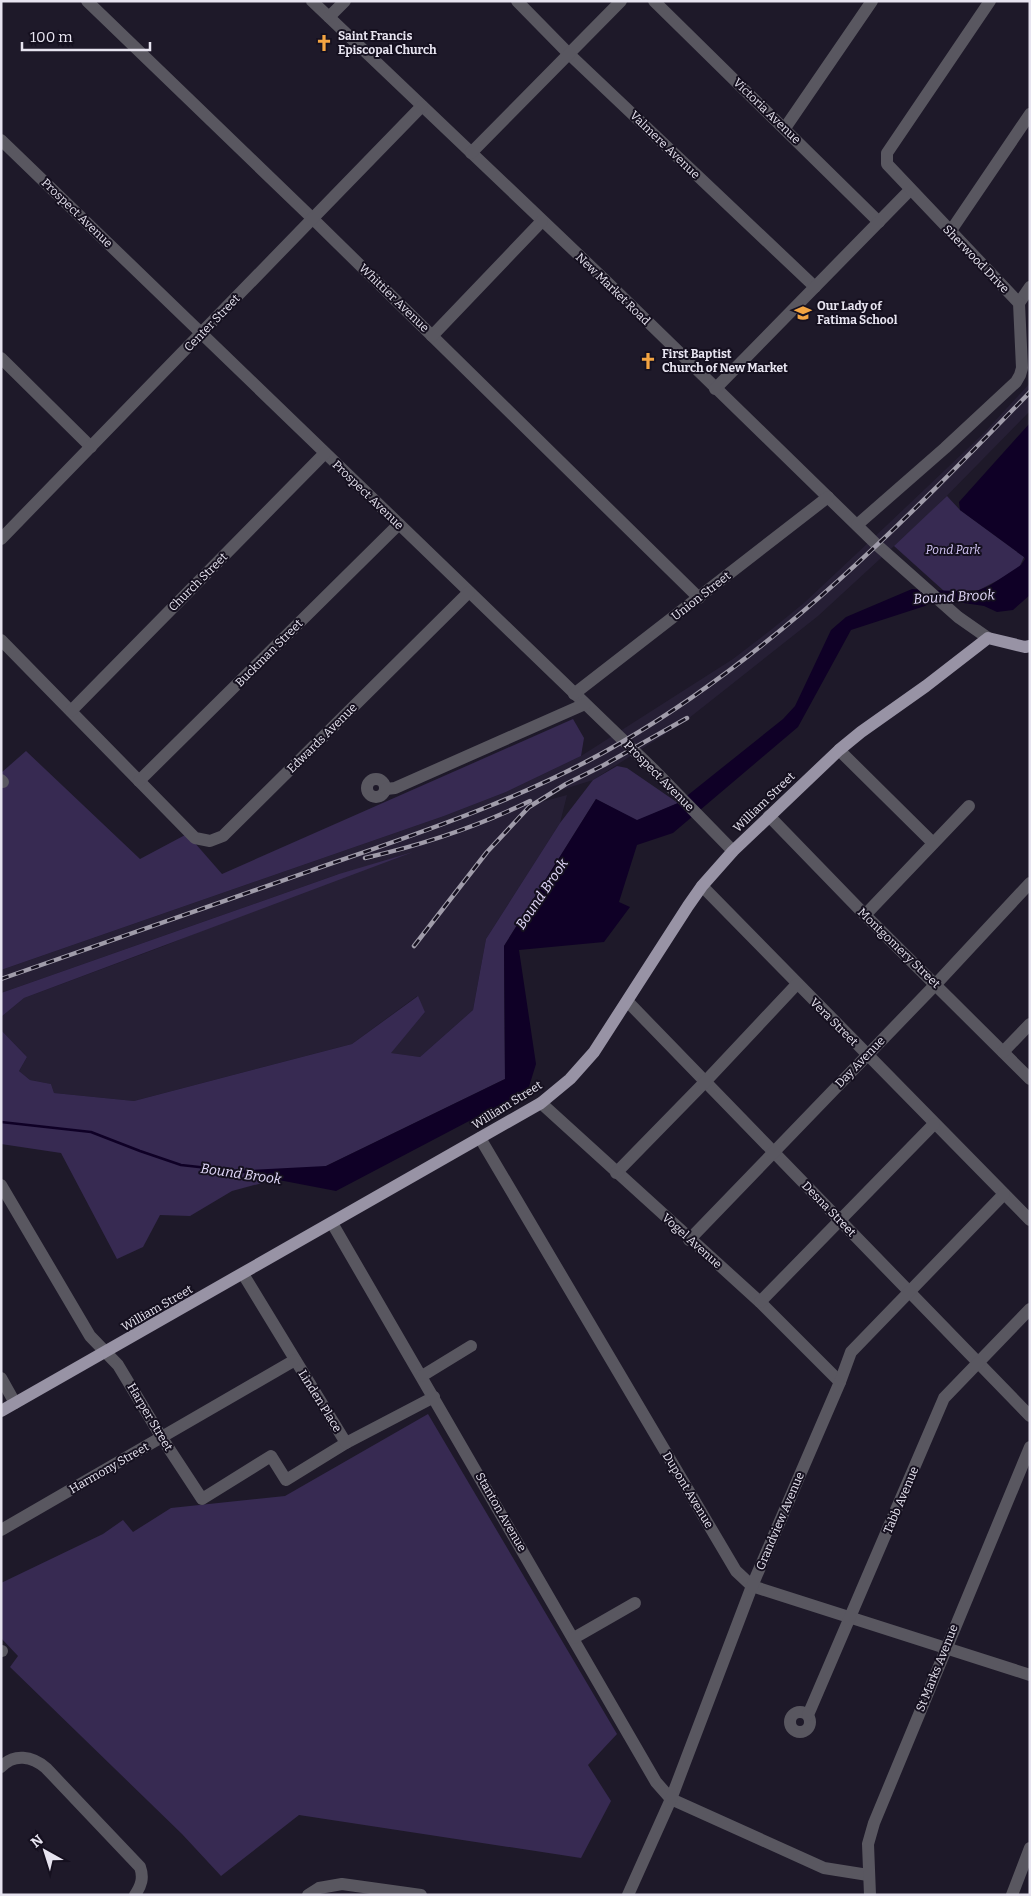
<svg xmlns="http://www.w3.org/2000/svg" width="1031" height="1896" viewBox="0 0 1031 1896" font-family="Bitter,serif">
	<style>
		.built { fill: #261f35 }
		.green { fill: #372a52 }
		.water { fill: #0f0026 }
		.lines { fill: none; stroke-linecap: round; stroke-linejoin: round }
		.stream { stroke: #0f0026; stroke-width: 2.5 }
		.minor { stroke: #595760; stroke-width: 12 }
		.major { stroke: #9893a5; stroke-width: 12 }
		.rail-casing { stroke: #a09caa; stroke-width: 4.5 }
		.rail { stroke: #15101f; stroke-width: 2.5; stroke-dasharray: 8; stroke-linecap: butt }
		.labels { text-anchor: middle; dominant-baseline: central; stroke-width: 4; stroke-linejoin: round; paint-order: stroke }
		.poi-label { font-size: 12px; font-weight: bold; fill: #e7e4f0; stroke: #15101f; text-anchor: start }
		.street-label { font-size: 12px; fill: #e7e4f0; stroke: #15101f }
		.park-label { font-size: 12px; font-style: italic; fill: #d4c7f7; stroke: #15101f }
		.water-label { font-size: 14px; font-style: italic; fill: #e2d9fa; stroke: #15101f }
	</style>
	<rect width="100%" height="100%" fill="#1e1929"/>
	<path class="built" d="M 1030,383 L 1030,411 L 930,513 L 818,616 L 684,722 L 593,780 L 561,790 L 526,806 L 567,795 L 560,823 L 486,939 L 473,1010 L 420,1057 L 390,1053 L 425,1012 L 417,996 L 352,1044 L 134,1101 L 54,1093 L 51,1084 L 30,1080 L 19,1071 L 27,1057 L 1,1030 L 1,1017 L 24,998 L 164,946 L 339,874 L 1,993 L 1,970 L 444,816 L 506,792 L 581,756 L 733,659 L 772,629 L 804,603 L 886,526 L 984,433 Z"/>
	<g class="green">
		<path d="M 947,496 L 960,510 L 1024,557 L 1018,570 L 979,590 L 944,591 L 894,546 Z"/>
		<path d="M 573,719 L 584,738 L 581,756 L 506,792 L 444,816 L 1,970 L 1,773 L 26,751 L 140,859 L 187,834 L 222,874 Z"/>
		<path d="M 617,766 L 627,768 L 678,803 L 637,821 L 596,799 L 504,946 L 505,1079 L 326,1166 L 232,1191 L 190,1216 L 160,1215 L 143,1247 L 117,1259 L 61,1153 L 1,1144 L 1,1030 L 27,1057 L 19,1071 L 30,1080 L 51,1084 L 54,1093 L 134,1101 L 352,1044 L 418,996 L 425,1012 L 391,1053 L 420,1057 L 473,1010 L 486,939 L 560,823 L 593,780 Z"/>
		<path d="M 413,852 L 24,998 L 1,1017 L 1,993 L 339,874 Z"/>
		<path d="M 428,1414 L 617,1734 L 588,1765 L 611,1801 L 581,1858 L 299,1815 L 221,1876 L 182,1834 L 10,1667 L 18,1656 L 1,1638 L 1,1583 L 103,1534 L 123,1520 L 133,1532 L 171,1508 L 285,1496 Z"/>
	</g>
	<path class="water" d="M 1030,423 L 1030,595 L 1013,610 L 997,612 L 984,606 L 937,599 L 925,606 L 851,630 L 798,727 L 673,833 L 637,845 L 619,902 L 630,907 L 604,942 L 519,950 L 536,1064 L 528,1090 L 336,1191 L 232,1171 L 326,1166 L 505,1079 L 504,946 L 596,799 L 637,820 L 678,803 L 783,719 L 795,706 L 831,630 L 846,617 L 912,589 L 974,592 L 989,586 L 1021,565 L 1025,559 L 1024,557 L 960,510 L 959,502 Z"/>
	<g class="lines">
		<path class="stream" d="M 1,1122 L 91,1132 L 140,1151 L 181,1165 L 235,1171"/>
		<g class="minor">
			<path d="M 87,1 L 312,218 L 699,598"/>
			<path d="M 312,1 L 605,280 L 877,545 L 958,617 L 988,638"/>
			<path d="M 517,1 L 569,54 L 815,287"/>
			<path d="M 654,1 L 879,222"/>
			<path d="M 329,17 L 345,1"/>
			<path d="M 785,128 L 872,1"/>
			<path d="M 1,140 L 653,769 L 733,851"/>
			<path d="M 471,153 L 621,1"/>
			<path d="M 950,232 L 1030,114"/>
			<path d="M 1019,303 L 1030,287"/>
			<path d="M 432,336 L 542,221"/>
			<path d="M 1,358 L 91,447"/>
			<path d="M 715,389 L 910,190"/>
			<path d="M 857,525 L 945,448 L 1016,382 L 1020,375 L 1022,368 L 1019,303 L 887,164 L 887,153 L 990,1"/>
			<path d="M 1,539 L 422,106"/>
			<path d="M 1,640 L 195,838 L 210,841 L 223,836 L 469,592"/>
			<path d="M 574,694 L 828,497"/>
			<path d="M 71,711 L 325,453"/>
			<path d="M 839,750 L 933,843"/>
			<circle cx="376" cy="788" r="9"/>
			<path d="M 1,780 L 3,782"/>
			<path d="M 139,781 L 399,524"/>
			<path d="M 386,789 L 395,788 L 585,704"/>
			<path d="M 769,816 L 865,915 L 1030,1079"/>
			<path d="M 702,886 L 1030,1220"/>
			<path d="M 865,915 L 969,806"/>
			<path d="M 628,1002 L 1030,1416"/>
			<path d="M 1003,1052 L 1030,1024"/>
			<path d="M 541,1103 L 760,1302 L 840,1382"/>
			<path d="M 480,1138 L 736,1571 L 752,1586 L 1030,1675"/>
			<path d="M 616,1173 L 704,1083 L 797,984"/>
			<path d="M 1,1185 L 90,1336 L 118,1365 L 162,1438 L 202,1499 L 271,1456 L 286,1480 L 346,1443 L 434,1397"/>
			<path d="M 332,1223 L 656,1782 L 671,1799 L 824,1868 L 868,1875"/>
			<path d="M 689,1240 L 936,984 L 1030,883"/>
			<path d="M 243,1274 L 346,1443"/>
			<path d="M 760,1302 L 934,1124"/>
			<path d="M 422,1376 L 471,1346"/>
			<path d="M 1,1378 L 15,1403"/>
			<path d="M 1,1530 L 295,1360"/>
			<path d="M 574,1638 L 635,1603"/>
			<path d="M 1,1651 L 2,1651"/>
			<circle cx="800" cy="1722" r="10"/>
			<path d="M 808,1715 L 944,1398 L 1030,1309"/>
			<path d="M 1,1767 C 14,1753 32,1756 46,1768 L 140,1867 C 144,1878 141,1886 135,1895"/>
			<path d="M 308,1895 L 319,1888 L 342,1884 L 421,1895"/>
			<path d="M 628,1895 L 671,1799 L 752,1586 L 840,1382 L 851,1352 L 1004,1194"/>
			<path d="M 870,1895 L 868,1844 L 874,1823 L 1030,1447"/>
			<path d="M 1012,1895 L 1030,1848"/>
		</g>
		<path class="major" d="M 1,1411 L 541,1103 L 570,1079 L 594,1052 L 688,906 L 702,886 L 733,851 L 839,750 L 861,732 L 926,686 L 988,638 L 1025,647 L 1030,646"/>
		<g class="rail-casing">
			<g id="rail">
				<path d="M 365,858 C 422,845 477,827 530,801"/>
				<path d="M 414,946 L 487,852 L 529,807 L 566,784 L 604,765 L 687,718"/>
				<path d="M 1,979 C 104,943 207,907 310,871 C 416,834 525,799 622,742 C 778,651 906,520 1030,392"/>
			</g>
		</g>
		<use href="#rail" class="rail"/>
	</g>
	<defs>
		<g id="church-bare" transform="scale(1.35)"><path d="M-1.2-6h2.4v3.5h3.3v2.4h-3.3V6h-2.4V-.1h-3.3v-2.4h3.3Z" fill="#f3a442" stroke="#15101f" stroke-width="2.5" paint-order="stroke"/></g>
		<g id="school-bare" transform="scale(1.35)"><path d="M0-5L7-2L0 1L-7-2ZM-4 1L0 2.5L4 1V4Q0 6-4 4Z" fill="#f3a442" stroke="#15101f" stroke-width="2.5" paint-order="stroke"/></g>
	</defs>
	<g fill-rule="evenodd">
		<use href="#church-bare" x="324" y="43"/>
		<use href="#school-bare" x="803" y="313"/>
		<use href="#church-bare" x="648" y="361"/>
	</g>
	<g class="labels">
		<g class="poi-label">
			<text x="338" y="36">Saint Francis<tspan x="338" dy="14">Episcopal Church</tspan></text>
			<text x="817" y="306">Our Lady of<tspan x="817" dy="14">Fatima School</tspan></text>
			<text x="662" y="354">First Baptist<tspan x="662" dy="14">Church of New Market</tspan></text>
		</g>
		<g class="street-label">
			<text transform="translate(767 111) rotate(44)">Victoria Avenue</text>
			<text transform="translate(665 145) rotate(44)">Valmere Avenue</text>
			<text transform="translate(77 213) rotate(44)">Prospect Avenue</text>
			<text transform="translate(976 259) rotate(46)">Sherwood Drive</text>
			<text transform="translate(613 289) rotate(44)">New Market Road</text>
			<text transform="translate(394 298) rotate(44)">Whittier Avenue</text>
			<text transform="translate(212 323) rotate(-46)">Center Street</text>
			<text transform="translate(368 495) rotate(44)">Prospect Avenue</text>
			<text transform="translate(198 582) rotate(-45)">Church Street</text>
			<text transform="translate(701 596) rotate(-38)">Union Street</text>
			<text transform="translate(269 653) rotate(-45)">Buckman Street</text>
			<text transform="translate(322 738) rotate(-45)">Edwards Avenue</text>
			<text transform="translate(659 776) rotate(45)">Prospect Avenue</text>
			<text transform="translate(764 802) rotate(-44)">William Street</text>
			<text transform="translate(899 948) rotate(44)">Montgomery Street</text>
			<text transform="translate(834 1022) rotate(45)">Vera Street</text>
			<text transform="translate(860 1062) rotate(-46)">Day Avenue</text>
			<text transform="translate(507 1105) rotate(-32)">William Street</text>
			<text transform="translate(829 1209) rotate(46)">Desna Street</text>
			<text transform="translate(692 1241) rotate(42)">Vogel Avenue</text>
			<text transform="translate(157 1308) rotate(-30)">William Street</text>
			<text transform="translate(320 1401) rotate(58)">Linden Place</text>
			<text transform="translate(150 1417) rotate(59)">Harper Street</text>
			<text transform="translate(109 1468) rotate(-30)">Harmony Street</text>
			<text transform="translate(688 1490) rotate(59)">Dupont Avenue</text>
			<text transform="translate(901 1500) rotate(-67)">Tabb Avenue</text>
			<text transform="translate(501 1512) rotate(60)">Stanton Avenue</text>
			<text transform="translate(780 1521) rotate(-67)">Grandview Avenue</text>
			<text transform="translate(937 1668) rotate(-68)">St Marks Avenue</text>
		</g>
		<g class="park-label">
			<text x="953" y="550">Pond Park</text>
		</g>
		<g class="water-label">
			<text transform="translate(954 597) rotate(-3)">Bound Brook</text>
			<text transform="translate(542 894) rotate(-56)">Bound Brook</text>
			<text transform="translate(241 1174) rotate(8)">Bound Brook</text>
		</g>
	</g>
	<rect width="1031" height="1896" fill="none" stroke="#e7e4f0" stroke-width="5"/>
	<g transform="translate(45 1851) rotate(321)" stroke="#15101f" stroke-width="4" paint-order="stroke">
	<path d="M0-4L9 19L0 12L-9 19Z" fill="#e7e4f0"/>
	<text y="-8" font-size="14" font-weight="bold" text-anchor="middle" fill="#e7e4f0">N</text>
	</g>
	<path d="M22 42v8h128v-8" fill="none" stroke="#e7e4f0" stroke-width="2.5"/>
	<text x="30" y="42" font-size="15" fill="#e7e4f0" stroke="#15101f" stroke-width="4" paint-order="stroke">100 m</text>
</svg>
